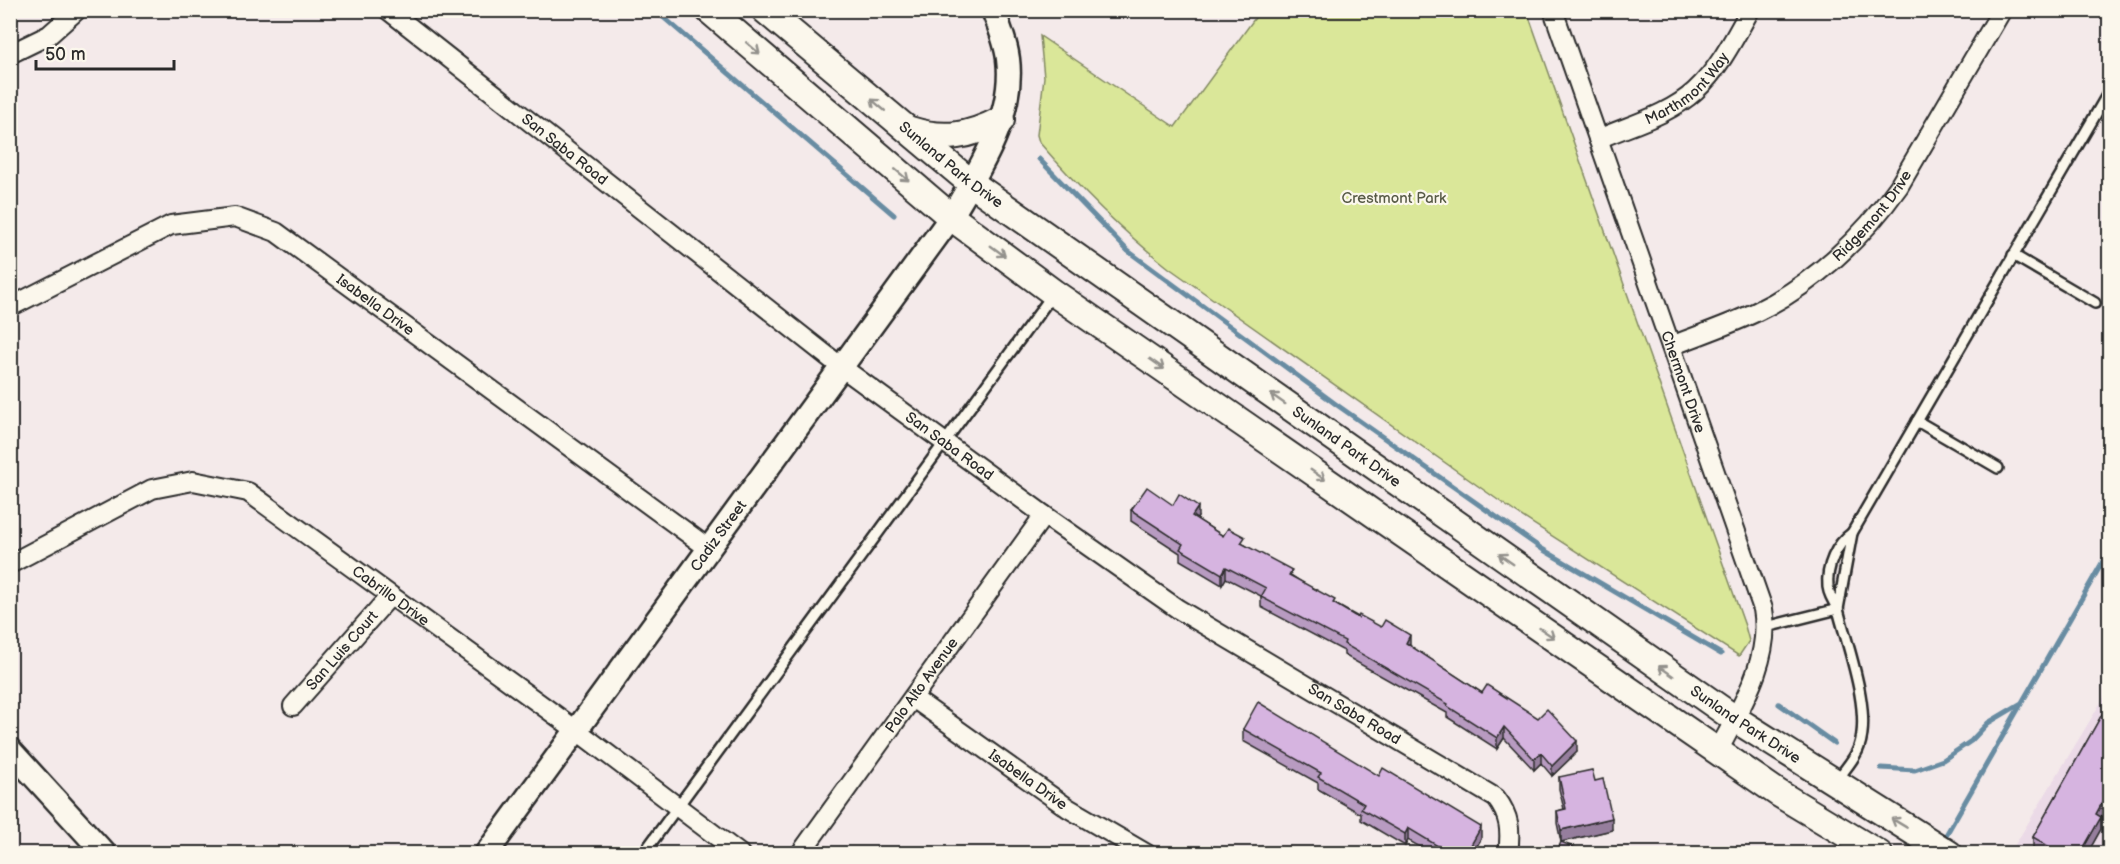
<svg xmlns="http://www.w3.org/2000/svg" width="2120" height="864" viewBox="0 0 2120 864" font-family="'Balsamiq Sans',sans-serif">
	<style>
		.built { fill: #ebdae7 }
		.green { fill: #dae799; stroke: #828962; stroke-width: 1.5 }
		.lines { fill: none; stroke-linecap: round; stroke-linejoin: round }
		.stream { stroke: #688ca2; stroke-width: 5 }
		.service-casing { stroke: #2b2b2b; stroke-width: 14 }
		.minor-casing { stroke: #2b2b2b; stroke-width: 22 }
		.tertiary-casing { stroke: #2b2b2b; stroke-width: 27 }
		.secondary-casing { stroke: #2b2b2b; stroke-width: 30 }
		.service { stroke: #fbf7ec; stroke-width: 9 }
		.minor { stroke: #fbf7ec; stroke-width: 18 }
		.tertiary { stroke: #fbf7ec; stroke-width: 22 }
		.secondary { stroke: #fbf7ec; stroke-width: 26 }
		.wall { fill: #b89bc1; stroke: #2b2b2b; stroke-width: 1.5 }
		.shaded-wall { fill: #967e9d; stroke: #2b2b2b; stroke-width: 1.5 }
		.building { fill: #d6b4e0; stroke: #2b2b2b; stroke-width: 1.5 }
		.oneway { stroke: #93918c }
		.labels { text-anchor: middle; dominant-baseline: central; stroke-width: 4.5; stroke-linejoin: round; paint-order: stroke }
		.street-label { font-size: 15px; fill: #2b2b2b; stroke: #fbf7ec }
		.park-label { font-size: 15px; fill: #575a46; stroke: #fbf7ec }
	</style>
	<rect width="100%" height="100%" fill="#f4eaea"/>
	<filter id="ink" filterUnits="userSpaceOnUse"><feTurbulence type="fractalNoise" baseFrequency=".0167" numOctaves="2"/><feDisplacementMap in="SourceGraphic" scale="12" xChannelSelector="R" yChannelSelector="G"/><feConvolveMatrix kernelMatrix="1 2 1 2 8 2 1 2 1" color-interpolation-filters="sRGB"/></filter>
	<g filter="url(#ink)">
		<path class="built" d="M 2109,689 L 2109,853 L 2010,853 Z"/>
		<path class="green" d="M 1260,11 L 1527,11 L 1745,626 L 1749,641 L 1739,656 L 1515,512 L 1169,268 C 1120,230 1079,188 1039,142 L 1037,135 L 1044,77 L 1040,36 L 1175,127 Z"/>
		<g class="lines">
			<g class="stream">
				<path d="M 655,10 L 894,215"/>
				<path d="M 1039,159 L 1128,251 L 1337,405 L 1542,549 L 1721,654"/>
				<path d="M 1779,704 L 1834,743"/>
				<path d="M 1881,768 L 1915,770 L 1943,760 L 1971,741 L 1988,723 L 2020,704"/>
				<path d="M 1946,835 L 2110,549"/>
			</g>
			<g class="service-casing">
				<g id="service">
					<path d="M 2013,255 L 2095,303"/>
					<path d="M 1917,421 L 1998,468"/>
					<path d="M 1852,533 L 2110,90"/>
					<path d="M 1852,533 L 1838,609 C 1834,603 1829,595 1828,587 C 1826,567 1836,544 1852,533 Z"/>
					<path d="M 1766,627 L 1838,609 C 1847,646 1872,710 1859,747 C 1855,759 1843,771 1836,782"/>
					<path d="M 643,854 L 1053,294"/>
				</g>
			</g>
			<g class="minor-casing">
				<g id="minor">
					<path id="s1" d="M 388,10 L 840,366 L 1044,515 L 1178,609 L 1496,798 C 1510,816 1511,831 1508,854"/>
					<path id="s2" d="M 1553,10 L 1763,609 C 1772,659 1741,707 1718,751"/>
					<path d="M 10,54 L 49,35 L 77,10"/>
					<path id="s3" d="M 1598,139 C 1630,125 1669,115 1695,91 C 1719,69 1734,39 1750,10"/>
					<path id="s4" d="M 10,307 L 171,225 L 235,217 L 276,232 L 708,548"/>
					<path id="s5" d="M 1671,346 C 1699,335 1729,325 1756,312 C 1813,285 1863,237 1899,186 L 2002,10"/>
					<path id="s6" d="M 10,564 L 152,489 L 193,481 L 248,492 L 576,730 L 740,854"/>
					<path id="s7" d="M 913,698 L 1068,808 L 1147,854"/>
					<path id="s8" d="M 293,706 L 390,596"/>
					<path id="s9" d="M 800,854 L 1044,515"/>
				</g>
			</g>
			<g class="tertiary-casing">
				<g id="tertiary">
					<path d="M 10,750 L 105,854"/>
					<path id="s10" d="M 486,854 L 951,217 C 979,171 1015,115 1008,59 C 1006,42 999,26 993,10"/>
				</g>
			</g>
			<g class="secondary-casing">
				<g id="secondary">
					<path d="M 709,10 L 951,217 L 1054,293 L 1778,793 L 1879,854"/>
					<path id="s11" d="M 765,10 L 971,183 L 1735,719 L 1949,854"/>
					<path d="M 910,130 C 945,141 970,136 1001,120"/>
				</g>
			</g>
			<use href="#service" class="service"/>
			<use href="#minor" class="minor"/>
			<use href="#tertiary" class="tertiary"/>
			<use href="#secondary" class="secondary"/>
		</g>
		<g class="wall">
			<path d="M 1173,505 L 1198,517 L 1196,519 L 1223,536 L 1245,545 L 1335,604 L 1410,646 L 1482,693 L 1577,752 L 1552,776 L 1541,763 L 1534,770 L 1504,738 L 1497,749 L 1447,717 L 1447,713 L 1344,655 L 1344,651 L 1261,607 L 1261,596 L 1226,578 L 1222,585 L 1180,560 L 1180,553 L 1131,521 L 1131,510 Z"/>
			<path d="M 2109,702 L 2109,802 L 2101,817 L 2101,829 L 2087,854 L 2042,854 L 2033,848 L 2033,837 Z"/>
			<path d="M 1243,729 L 1481,839 L 1472,854 L 1432,854 L 1408,840 L 1405,846 L 1361,820 L 1361,814 L 1318,789 L 1318,783 L 1243,741 Z"/>
			<path d="M 1559,777 L 1595,781 L 1612,830 L 1561,842 L 1557,823 L 1557,811 L 1564,809 L 1559,789 Z"/>
		</g>
		<g class="shaded-wall">
			<path d="M 1198,507 L 1198,517 L 1192,527 L 1192,516 Z"/>
			<path d="M 1226,567 L 1226,578 L 1222,585 L 1222,574 Z"/>
			<path d="M 1410,635 L 1410,645 L 1406,643 Z"/>
			<path d="M 1504,727 L 1504,738 L 1497,749 L 1497,738 Z"/>
			<path d="M 1577,741 L 1577,752 L 1552,776 L 1552,766 Z"/>
			<path d="M 1541,753 L 1541,763 L 1534,770 L 1534,759 Z"/>
			<path d="M 2109,790 L 2109,802 L 2096,826 L 2096,814 Z"/>
			<path d="M 2101,817 L 2101,829 L 2087,854 L 2080,854 Z"/>
			<path d="M 1612,818 L 1612,830 L 1561,842 L 1561,830 Z"/>
			<path d="M 1481,827 L 1481,839 L 1472,854 L 1466,854 Z"/>
			<path d="M 1408,828 L 1408,840 L 1405,846 L 1405,834 Z"/>
		</g>
		<g class="building">
			<path d="M 1147,487 L 1173,505 L 1179,494 L 1198,507 L 1192,516 L 1223,536 L 1228,528 L 1245,537 L 1241,543 L 1292,570 L 1289,575 L 1335,600 L 1333,603 L 1358,618 L 1359,615 L 1381,627 L 1385,620 L 1410,635 L 1406,643 L 1482,693 L 1487,685 L 1538,718 L 1547,709 L 1577,741 L 1552,766 L 1541,753 L 1534,759 L 1504,727 L 1497,738 L 1447,706 L 1448,704 L 1344,644 L 1345,641 L 1261,597 L 1266,588 L 1226,567 L 1222,574 L 1180,549 L 1183,544 L 1131,510 Z"/>
			<path d="M 1258,702 L 1379,776 L 1383,768 L 1481,827 L 1466,854 L 1451,854 L 1408,828 L 1405,834 L 1361,809 L 1364,804 L 1318,777 L 1321,773 L 1243,729 Z"/>
			<path d="M 2109,702 L 2109,790 L 2096,814 L 2101,817 L 2080,854 L 2061,854 L 2033,837 Z"/>
			<path d="M 1592,770 L 1595,781 L 1603,779 L 1612,818 L 1561,830 L 1557,811 L 1566,809 L 1559,777 Z"/>
			<path d="M 1561,842 L 1590,854 L 1556,854 Z"/>
		</g>
		<defs><path id="oneway-shaft" d="M-6 0H5M1.5-3L5.5 0L1.5 3" fill="none" stroke-width="1.6" stroke-linecap="round" stroke-linejoin="round" transform="scale(1.5)"/></defs>
		<g class="oneway">
			<use href="#oneway-shaft" transform="translate(753 48) rotate(40)"/>
			<use href="#oneway-shaft" transform="translate(878 105) rotate(-140)"/>
			<use href="#oneway-shaft" transform="translate(902 175) rotate(40)"/>
			<use href="#oneway-shaft" transform="translate(998 251) rotate(36)"/>
			<use href="#oneway-shaft" transform="translate(1157 364) rotate(35)"/>
			<use href="#oneway-shaft" transform="translate(1278 399) rotate(-145)"/>
			<use href="#oneway-shaft" transform="translate(1318 475) rotate(35)"/>
			<use href="#oneway-shaft" transform="translate(1506 559) rotate(-145)"/>
			<use href="#oneway-shaft" transform="translate(1547 633) rotate(34)"/>
			<use href="#oneway-shaft" transform="translate(1666 671) rotate(-145)"/>
			<use href="#oneway-shaft" transform="translate(1899 823) rotate(-149)"/>
		</g>
	</g>
	<g class="labels">
		<g class="street-label">
			<text stroke="none"><textPath href="#s3" startOffset="104">Marthmont Way</textPath></text>
			<text stroke="none"><textPath href="#s1" startOffset="225">San Saba Road</textPath></text>
			<text stroke="none"><textPath href="#s11" startOffset="242">Sunland Park Drive</textPath></text>
			<text stroke="none"><textPath href="#s5" startOffset="244">Ridgemont Drive</textPath></text>
			<text stroke="none"><textPath href="#s4" startOffset="412">Isabella Drive</textPath></text>
			<text stroke="none"><textPath href="#s2" startOffset="394">Chermont Drive</textPath></text>
			<text stroke="none"><textPath href="#s1" startOffset="711">San Saba Road</textPath></text>
			<text stroke="none"><textPath href="#s11" startOffset="728">Sunland Park Drive</textPath></text>
			<text stroke="none"><textPath href="#s10" startOffset="394">Cadiz Street</textPath></text>
			<text stroke="none"><textPath href="#s6" startOffset="435">Cabrillo Drive</textPath></text>
			<text stroke="none"><textPath href="#s8" startOffset="74">San Luis Court</textPath></text>
			<text stroke="none"><textPath href="#s9" startOffset="208">Palo Alto Avenue</textPath></text>
			<text stroke="none"><textPath href="#s1" startOffset="1197">San Saba Road</textPath></text>
			<text stroke="none"><textPath href="#s11" startOffset="1214">Sunland Park Drive</textPath></text>
			<text stroke="none"><textPath href="#s7" startOffset="141">Isabella Drive</textPath></text>
		</g>
		<g class="park-label">
			<text x="1394" y="198">Crestmont Park</text>
		</g>
	</g>
	<rect width="2120" height="864" fill="none" stroke="#fbf7ec" stroke-width="36"/>
	<rect x="18" y="18" width="2084" height="828" fill="none" stroke="#2b2b2b" stroke-width="2" filter="url(#ink)"/>
	<path d="M36 60v9h138v-9" fill="none" stroke="#2b2b2b" stroke-width="3"/>
	<text x="45" y="60" font-size="18" fill="#2b2b2b" stroke="#fbf7ec" stroke-width="4.5" paint-order="stroke">50 m</text>
</svg>
